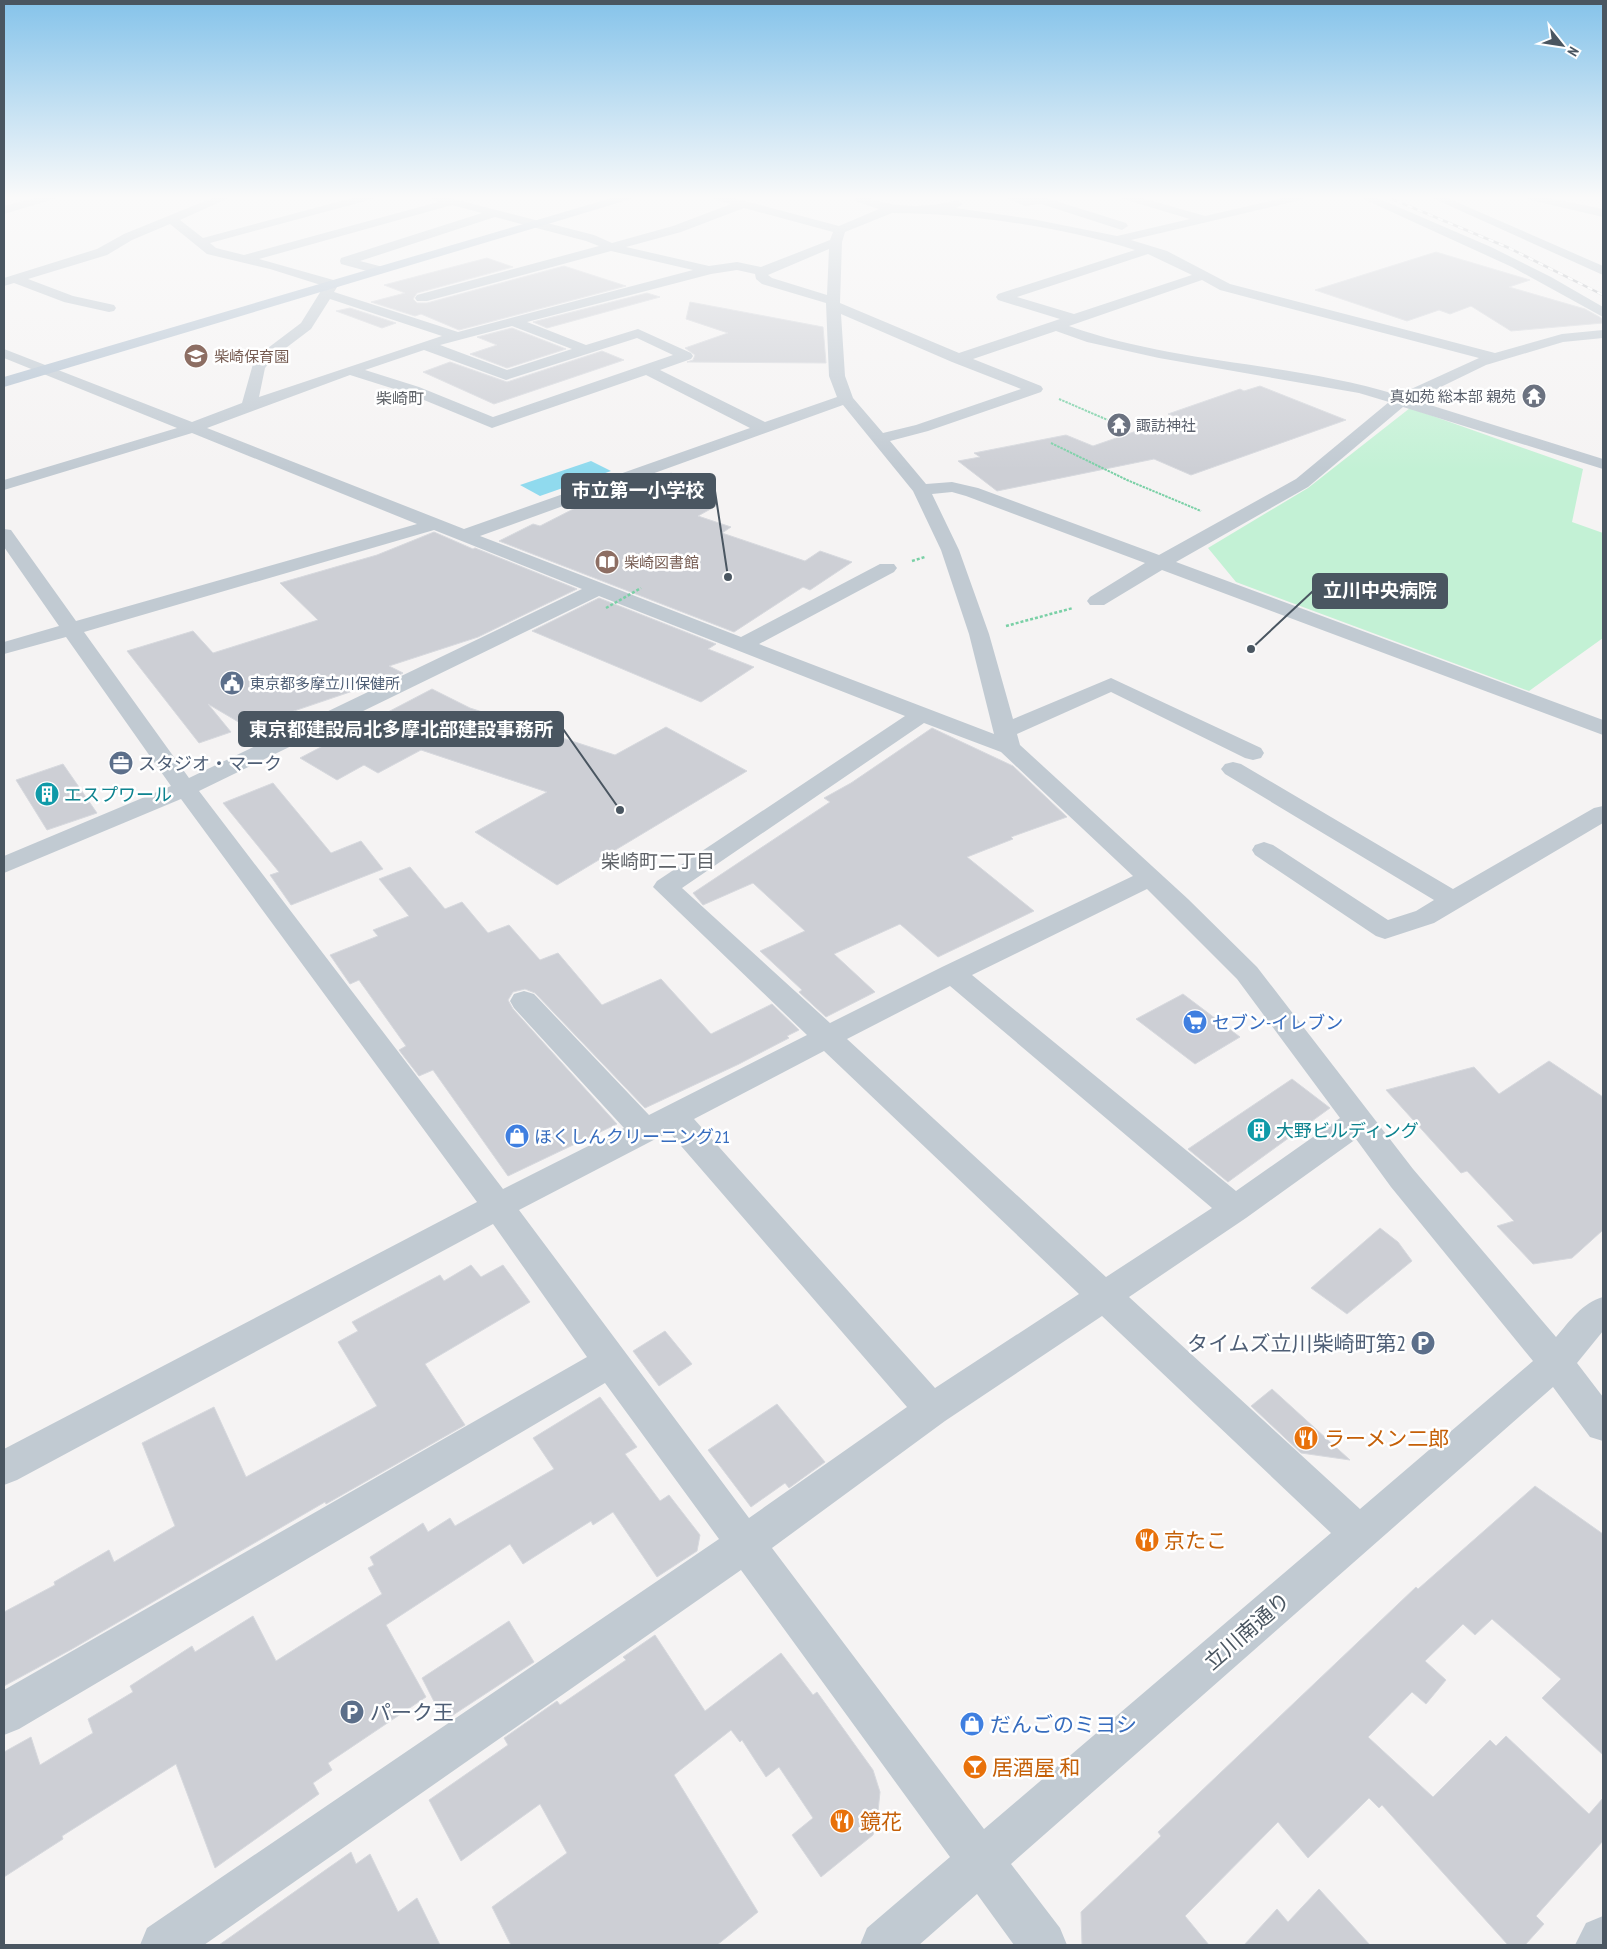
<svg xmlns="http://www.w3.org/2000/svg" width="1607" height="1949" viewBox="0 0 1607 1949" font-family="'PT Sans Narrow','Noto Sans JP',sans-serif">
<rect width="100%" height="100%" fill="#f5f3f3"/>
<path fill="#c3f1d5" d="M1410,408l173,61 -11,53 31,11v105l-74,53 -293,-109 -28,-34 100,-60z"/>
<path fill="#90daee" d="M591,461l20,10 -71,25 -20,-11z"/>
<path fill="#cdcfd5" stroke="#d7d9de" d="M1436,252l94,28 -21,7 76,22 18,10v4l-92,8 -40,-25 -21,8 -11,-4 -32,11 -92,-31z
M487,258l26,9 -96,26 -4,6 4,4h10l137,-37 62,20 -167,44 -38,-16 -6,2 -44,-14 34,-9 -21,-8z
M647,293l13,4 -113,31 -14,-6z
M690,302l133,25 3,36 -139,-1 6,-2 2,-5 -10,-7 43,-15 -42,-14z
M350,308l46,15 -14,5 -46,-17z
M512,328l54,21 -59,19 -37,-14 27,-9 -20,-8z
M602,351l22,9 -130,44 -71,-32 27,-10 57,20z
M1260,386l86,34 -155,55 -37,-16 -157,32 -39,-30 22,-4 -6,-4 92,-18 27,11 84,-29 -9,-3 72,-25 4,2z
M671,473l36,12 -22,11 31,10 -18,10 33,11 -9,6 83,28 15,-10 32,11 -42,28 -7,-3 -69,45 -235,-91 34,-17 7,2 49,-25 4,1 28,-14 7,3 19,-9 5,1z
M434,532l39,17 2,-1 102,41 -99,48 -89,29 14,7 -6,3 -150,51 -39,-23 23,28 -32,11 -72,-92 66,-20 20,22 105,-33 -38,-37 97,-28z
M599,598l117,46 -8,5 46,18 -53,35 -169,-71z
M432,689l38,19 145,47 51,-28 81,44 -190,114 -82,-53 72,-40 -126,-42 -43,23 -14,-8 -27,15 -37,-22z
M932,728l81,38 54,51 -56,20 2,2 -46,18 67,54 -96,46 -38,-33 -66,30 41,38 -49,25 -27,-25 3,-2 -42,-39 45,-20 -52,-48 -50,22 -10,-12 137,-91 -6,-4 27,-15z
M63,764l34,49 -50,17 -31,-50z
M273,783l58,70 30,-12 22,28 -92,36 -21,-30 9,-3 -56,-69z
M410,867l35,42 17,-7 26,31 21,-8 31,35 18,-7 44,52 59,-26 50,55 61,-30 27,26 -12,6 2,2 -50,26 -94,44 -110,-115 -10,-4 -12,3 -5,8 5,9 104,115 -109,52 -75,-106 -14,6 -20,-26 7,-4 -47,-66 -9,4 -20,-29 48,-19 -5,-6 36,-14 -30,-37z
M1183,994l57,43 -45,27 -59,-45z
M1549,1061l54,36v133l-31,28 -39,6 -36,-38 17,-5 -47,-50 -6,2 -75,-83 88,-23 25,27z
M1292,1079l38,29 -102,74 -40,-33z
M1380,1228l18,14 14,19 -65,53 -36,-26z
M471,1265l10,12 22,-12 27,37 -105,62 40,61 -139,79 -1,-2 -253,147 -68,37v-74l51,-27 -1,-3 55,-32 5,12 61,-36 -33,-83 72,-36 32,70 131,-71 -39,-64 20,-11 -6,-9 88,-47 4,6z
M665,1331l27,33 -33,22 -26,-35z
M1272,1389l78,71 -49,-7 -50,-47z
M600,1397l37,50 -12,7 35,47 9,-6 31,40 -3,16 -40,26 -44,-65 -20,13 -2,-4 -68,43 -13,-20 -124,81 40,72 -98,66 4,7 -19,13 6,11 -104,74 -39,-104 -114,72 1,3 -59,38v-125l27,-15 9,28 53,-32 -5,-14 45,-27 -3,-6 62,-40 3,6 58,-36 23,45 106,-67 -14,-26 6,-3 -4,-8 53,-34 5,9 22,-14 5,8 99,-57 -21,-31z
M777,1404l48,58 -36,26 -4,-5 -34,24 -43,-57z
M1535,1486l68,48v221l-61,-57 19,-19 -69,-60 -17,16 -12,-11 -38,37 21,19 -20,24 -14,-12 -44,45 65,60 57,-57 6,6 10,-10 83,78 14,-16v43l-67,75 8,8 -19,21h-17l-126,-140 -3,3 -10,-10 -61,60 -30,-36 -93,94 24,29h-127l-1,-33 80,-76 -3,-4 258,-245 2,2z
M509,1621l25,41 -90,59 -22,-43z
M655,1635l50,76 76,-58 32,42 4,-3 56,78 7,22 -3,29 -4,14 -52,42 -29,-42 21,-17 -34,-51 -13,10 -24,-37 -2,2 -9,-12 -57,45 84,137 -41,33h-206l-19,-38 75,-54 -27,-49 -79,57 -32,-61 79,-55 -4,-7 53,-37 3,4 66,-45 -3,-3z
M351,1852l5,12 14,-10 28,58 19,-14 23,47h-221z
M1319,1889l51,56h-126l33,-36 11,13z"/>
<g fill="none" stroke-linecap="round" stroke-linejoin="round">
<path stroke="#7ad0a6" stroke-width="2" stroke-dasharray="2.5 1" stroke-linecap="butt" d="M1059,399l51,22
M1051,443l76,37 74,31"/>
<path stroke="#7ad0a6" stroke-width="2.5" stroke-dasharray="3 2" stroke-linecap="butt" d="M912,561l13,-4
M1006,626l67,-18"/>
<path fill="#c1cad2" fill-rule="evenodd" d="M38,197h18l-2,2 -50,15v-8z
M215,197h16l-51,23 23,18 153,-41h19l-2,2 -163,44 6,5 28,7 194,-53 -11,-5h19l148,38 18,8 61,-17 58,-22 -18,-5 -2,-2h19l109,29 40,-17 -24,-8v-4h17l-1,2c28,9 57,9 86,1l6,4 -7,4 76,11 85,17 73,-17 -67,-20 -2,-2h18l66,19 82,-19h20l-6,3 -170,40 36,11 63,33 265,69 67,-19 41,-4v8l-40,4 -77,23 -72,35 189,59v10l-200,-62 -95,80 -132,75 427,158v15l-441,-165 -58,35h-14l-3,-4 3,-4 55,-34 -179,-67 -14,-4 -20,2 27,56 30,84 24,85 98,-41 150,70 3,5 -3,5 -8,2 -8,-2 -134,-66 -94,42 3,11 168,154 69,68 156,202 143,168c14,-16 26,-34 47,-40v34l-26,32 26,34v44l-13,-4 -37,-50 -542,477 49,64 7,17h-53l-37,-51 -58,51h-59l7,-17 83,-71 -209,-287 -537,375h-64l7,-17 572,-389 -114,-156 -586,346 -15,6v-45l583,-333 -94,-133 -476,256 -13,5v-36l473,-247 -296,-403 -177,74v-17l167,-70 -105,-149 -62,17v-12l55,-16 -55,-79v-18l7,1 65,91 341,-97 -225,-91 -188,57v-10l173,-52 -173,-70v-9l188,73 50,-19 11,-39 11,-13 37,-28 23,-37 -54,-17 -63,-15 -37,-30 -38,16 -25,15 -79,24 45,17 41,9 2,3 -2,3 -5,1 -45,-10 -50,-19 -10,3v-8l93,-29 27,-15zM452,205l30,8 -141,45 -1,3 1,3 37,10 5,-1 2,-3 -2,-3 -23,-6 135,-44 91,24 13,5 -182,49 -2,3 2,3h10l184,-50 82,19 -235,62 -124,-40 5,-8 -2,-3 -78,-22zM744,208l89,24 -3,8 -69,27 -24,-5 -28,4 -83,-19 55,-15zM892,213c76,0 170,14 243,37l-137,44 -2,3 2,3 62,19 -101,34 -119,-50 2,-61 3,-10zM829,249l-2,46 -55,-17 -4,-3zM1148,254l44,21 -118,39 -57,-17zM737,270l18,4 1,5 6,5 64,19 3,73 8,21 -72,25 -105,-52 31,-11 2,-3 -2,-3 -53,-24 -52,16 -59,-23 184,-48zM1202,280l18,10 259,68 -81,37c-107,-33 -223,-31 -329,-69zM330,299l112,37 -183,61 6,-29 9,-11 37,-28zM841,314l111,48 69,27 -105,36 -33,8 -30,-35 -8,-22zM512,326l60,23 -65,21 -67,-25zM1056,331l31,11 72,16 200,35 30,9 -93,77 -137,76 -181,-67 -26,-6 -26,2 -36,-43 38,-10 113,-39 2,-3 -2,-3 -68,-27zM637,338l36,17 -180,62 -74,-30 -54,-17 59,-20 82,30zM350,375l57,18 85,35 154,-53 104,53 -286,101 -257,-101zM843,405l70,86 28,59 28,84 25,100 -235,-90 135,-72 3,-4 -3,-4h-14l-139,73 -261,-101zM434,530l148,59 -393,189 -105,-146zM599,596l306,120 -248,165 -4,6 154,148 -158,80 -115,-121 -10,-3 -10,3 -4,7 4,7 110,120 -121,61 -304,-398zM924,723l77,29 132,124 -191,91 -112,56 -148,-135zM1147,889l90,90 103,139 -104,73 -264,-216zM950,986l262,222 -106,69 -259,-238zM824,1051l255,243 -144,94 -241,-269zM669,1132l238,275 -158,111 -230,-308zM1356,1139l35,48 142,174 -173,148 -231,-212 117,-79zM1102,1316l229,217 -347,296 -212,-281 173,-127z
M1004,197h39l83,26 2,3 -6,4 -81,-26 -16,2z
M1359,197h16l116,50 60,30 52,30v10l-91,-50z
M1430,197h15l158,69v9z
M1524,197h21l58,12v8l-73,-17z
M1233,762l8,2 212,125 141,-81 9,-2v17l-169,100 -49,16 -9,-3 -121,-81 -3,-5 3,-5 9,-3 9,3 115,75 28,-9 18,-11 -209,-126 -4,-5 4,-5z
M1603,1916v29h-28l11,-22z"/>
<path fill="#b3c2d1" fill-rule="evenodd" d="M615,197h18l-2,2 -627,188v-10z"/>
<defs>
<path id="rail" d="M1387,197l122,51 94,47"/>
</defs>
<use href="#rail" stroke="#b5b8bd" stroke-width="2.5"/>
<use href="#rail" stroke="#fff" stroke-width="2" stroke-dasharray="5.5" stroke-linecap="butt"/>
<path stroke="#7ad0a6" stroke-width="2.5" stroke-dasharray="3 2" stroke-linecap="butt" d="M606,608l35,-20"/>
</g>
<linearGradient id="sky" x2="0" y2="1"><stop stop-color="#85c3ea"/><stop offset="0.42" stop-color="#fafafa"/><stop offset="1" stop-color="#fafafa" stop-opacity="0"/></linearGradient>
<rect width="1607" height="470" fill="url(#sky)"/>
<defs>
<symbol id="school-disc" viewBox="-11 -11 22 22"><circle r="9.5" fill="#8d6e63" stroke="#fff"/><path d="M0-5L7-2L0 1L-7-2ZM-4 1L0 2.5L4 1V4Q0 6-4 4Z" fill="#fff"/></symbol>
<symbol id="temple-disc" viewBox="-11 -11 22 22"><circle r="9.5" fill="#6b7280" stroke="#fff"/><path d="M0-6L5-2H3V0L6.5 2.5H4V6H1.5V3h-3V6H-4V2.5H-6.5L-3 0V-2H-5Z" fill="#fff"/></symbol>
<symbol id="library-disc" viewBox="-11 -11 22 22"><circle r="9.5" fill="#8d6e63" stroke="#fff"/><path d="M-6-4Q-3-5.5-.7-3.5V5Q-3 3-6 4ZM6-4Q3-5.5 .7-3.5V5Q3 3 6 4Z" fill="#fff"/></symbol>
<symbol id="civic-disc" viewBox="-11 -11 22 22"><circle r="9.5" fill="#5c6f8a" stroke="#fff"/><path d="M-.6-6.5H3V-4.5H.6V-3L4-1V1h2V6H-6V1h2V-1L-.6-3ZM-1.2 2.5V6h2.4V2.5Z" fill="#fff"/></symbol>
<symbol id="office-disc" viewBox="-11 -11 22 22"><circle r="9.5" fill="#5c6f8a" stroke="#fff"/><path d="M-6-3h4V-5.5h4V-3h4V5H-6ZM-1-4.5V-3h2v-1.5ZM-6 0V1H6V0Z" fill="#fff"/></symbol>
<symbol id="building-disc" viewBox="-11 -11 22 22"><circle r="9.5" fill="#0f9aa8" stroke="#fff"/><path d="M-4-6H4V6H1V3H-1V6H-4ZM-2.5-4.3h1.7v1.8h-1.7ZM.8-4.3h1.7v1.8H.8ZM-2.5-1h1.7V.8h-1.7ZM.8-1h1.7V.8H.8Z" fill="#fff"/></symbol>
<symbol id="supermarket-disc" viewBox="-11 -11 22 22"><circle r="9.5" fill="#3f7fe0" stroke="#fff"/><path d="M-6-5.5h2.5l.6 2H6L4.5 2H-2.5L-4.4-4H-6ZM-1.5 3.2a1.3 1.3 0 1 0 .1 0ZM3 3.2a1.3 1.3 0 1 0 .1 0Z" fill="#fff"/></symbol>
<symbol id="shop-disc" viewBox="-11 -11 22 22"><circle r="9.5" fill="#3f7fe0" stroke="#fff"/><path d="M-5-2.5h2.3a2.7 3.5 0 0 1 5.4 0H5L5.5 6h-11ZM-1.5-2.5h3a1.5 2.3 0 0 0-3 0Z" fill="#fff"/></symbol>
<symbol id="parking-disc" viewBox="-11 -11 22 22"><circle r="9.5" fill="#5c6f8a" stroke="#fff"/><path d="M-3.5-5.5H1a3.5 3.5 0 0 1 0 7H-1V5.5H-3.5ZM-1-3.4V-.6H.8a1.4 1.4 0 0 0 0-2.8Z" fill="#fff"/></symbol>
<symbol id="restaurant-disc" viewBox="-11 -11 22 22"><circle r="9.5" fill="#e8710a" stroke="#fff"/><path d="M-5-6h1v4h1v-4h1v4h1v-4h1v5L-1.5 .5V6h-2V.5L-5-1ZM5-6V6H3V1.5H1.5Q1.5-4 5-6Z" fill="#fff"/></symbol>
<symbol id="bar-disc" viewBox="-11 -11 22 22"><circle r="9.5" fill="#e8710a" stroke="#fff"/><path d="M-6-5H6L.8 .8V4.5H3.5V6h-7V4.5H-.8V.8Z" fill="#fff"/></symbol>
</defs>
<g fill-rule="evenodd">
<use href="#school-disc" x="182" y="342" width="28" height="28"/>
<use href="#temple-disc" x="1520" y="382" width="28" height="28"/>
<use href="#temple-disc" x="1105" y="411" width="28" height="28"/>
<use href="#library-disc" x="593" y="548" width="28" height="28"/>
<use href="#civic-disc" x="218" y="669" width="28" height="28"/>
<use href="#office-disc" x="107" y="749" width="28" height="28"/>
<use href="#building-disc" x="33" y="780" width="28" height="28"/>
<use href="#supermarket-disc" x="1181" y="1008" width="28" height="28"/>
<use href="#building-disc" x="1245" y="1116" width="28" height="28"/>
<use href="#shop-disc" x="503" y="1122" width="28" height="28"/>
<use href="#parking-disc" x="1409" y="1329" width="28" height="28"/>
<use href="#restaurant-disc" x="1292" y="1424" width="28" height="28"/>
<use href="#restaurant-disc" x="1133" y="1526" width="28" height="28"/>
<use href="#parking-disc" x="338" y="1698" width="28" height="28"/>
<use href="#shop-disc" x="958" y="1710" width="28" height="28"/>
<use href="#bar-disc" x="961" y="1753" width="28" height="28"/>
<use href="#restaurant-disc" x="828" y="1807" width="28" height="28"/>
</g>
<g text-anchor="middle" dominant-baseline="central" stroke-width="5" stroke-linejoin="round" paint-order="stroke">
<g font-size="15" fill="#785e54" stroke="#fff" text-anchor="start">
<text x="214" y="356">柴崎保育園</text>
<text x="624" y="562">柴崎図書館</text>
</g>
<g font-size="15" fill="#5b616d" stroke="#fff" text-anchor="end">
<text x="1516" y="396">真如苑 総本部 親苑</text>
<text x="1136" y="425" text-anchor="start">諏訪神社</text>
</g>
<g font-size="15" fill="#4e5e75" stroke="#fff" text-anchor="start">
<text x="250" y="683">東京都多摩立川保健所</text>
</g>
<g font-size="16" fill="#5f6368" stroke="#fff">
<text x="400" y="398">柴崎町</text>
</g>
<g font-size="18" fill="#4e5e75" stroke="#fff" text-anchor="start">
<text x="138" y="763">スタジオ・マーク</text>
</g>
<g font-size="18" fill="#0d838f" stroke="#fff" text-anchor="start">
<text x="64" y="794">エスプワール</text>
<text x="1276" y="1130">大野ビルディング</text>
</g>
<g font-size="18" fill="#366cbe" stroke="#fff" text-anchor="start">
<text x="1212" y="1022">セブン-イレブン</text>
<text x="534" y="1136">ほくしんクリーニング21</text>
</g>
<g font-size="19" fill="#5f6368" stroke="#fff">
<text x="658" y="861">柴崎町二丁目</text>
</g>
<g font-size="21" fill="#4e5e75" stroke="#fff" text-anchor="end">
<text x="1406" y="1343">タイムズ立川柴崎町第2</text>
<text x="370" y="1712" text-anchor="start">パーク王</text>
</g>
<g font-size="21" fill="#c56008" stroke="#fff" text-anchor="start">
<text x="1324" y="1438">ラーメン二郎</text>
<text x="1164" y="1540">京たこ</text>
<text x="992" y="1767">居酒屋 和</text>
<text x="860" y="1821">鏡花</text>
</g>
<g font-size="21" fill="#4a5661" stroke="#fff">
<text transform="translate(1247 1631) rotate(-41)">立川南通り</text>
</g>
<g font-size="21" fill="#366cbe" stroke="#fff" text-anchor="start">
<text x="990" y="1724">だんごのミヨシ</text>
</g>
</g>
<path fill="none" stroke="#4a5661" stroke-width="2" d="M728 577L715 491M1251 649L1313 591M620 810L563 729"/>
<g fill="#4a5661" stroke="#fff" stroke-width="2">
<circle cx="728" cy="577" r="5"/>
<circle cx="1251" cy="649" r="5"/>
<circle cx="620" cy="810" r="5"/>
</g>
<g fill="#4a5661" stroke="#4a5661" stroke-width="2">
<rect x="562" y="474" width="153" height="34" rx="5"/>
<rect x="1313" y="574" width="134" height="34" rx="5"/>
<rect x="239" y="712" width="324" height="34" rx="5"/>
</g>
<g font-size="19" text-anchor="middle" font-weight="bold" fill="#fff">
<text x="638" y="497">市立第一小学校</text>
<text x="1380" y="597">立川中央病院</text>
<text x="401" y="736">東京都建設局北多摩北部建設事務所</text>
</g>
<rect width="1607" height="1949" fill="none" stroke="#4a5661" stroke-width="10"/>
<g transform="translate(1562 45) rotate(120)" stroke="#ffffff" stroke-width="4" paint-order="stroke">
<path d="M0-4L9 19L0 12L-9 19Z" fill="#4a5661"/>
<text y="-8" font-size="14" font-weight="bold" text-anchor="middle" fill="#4a5661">N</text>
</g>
</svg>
